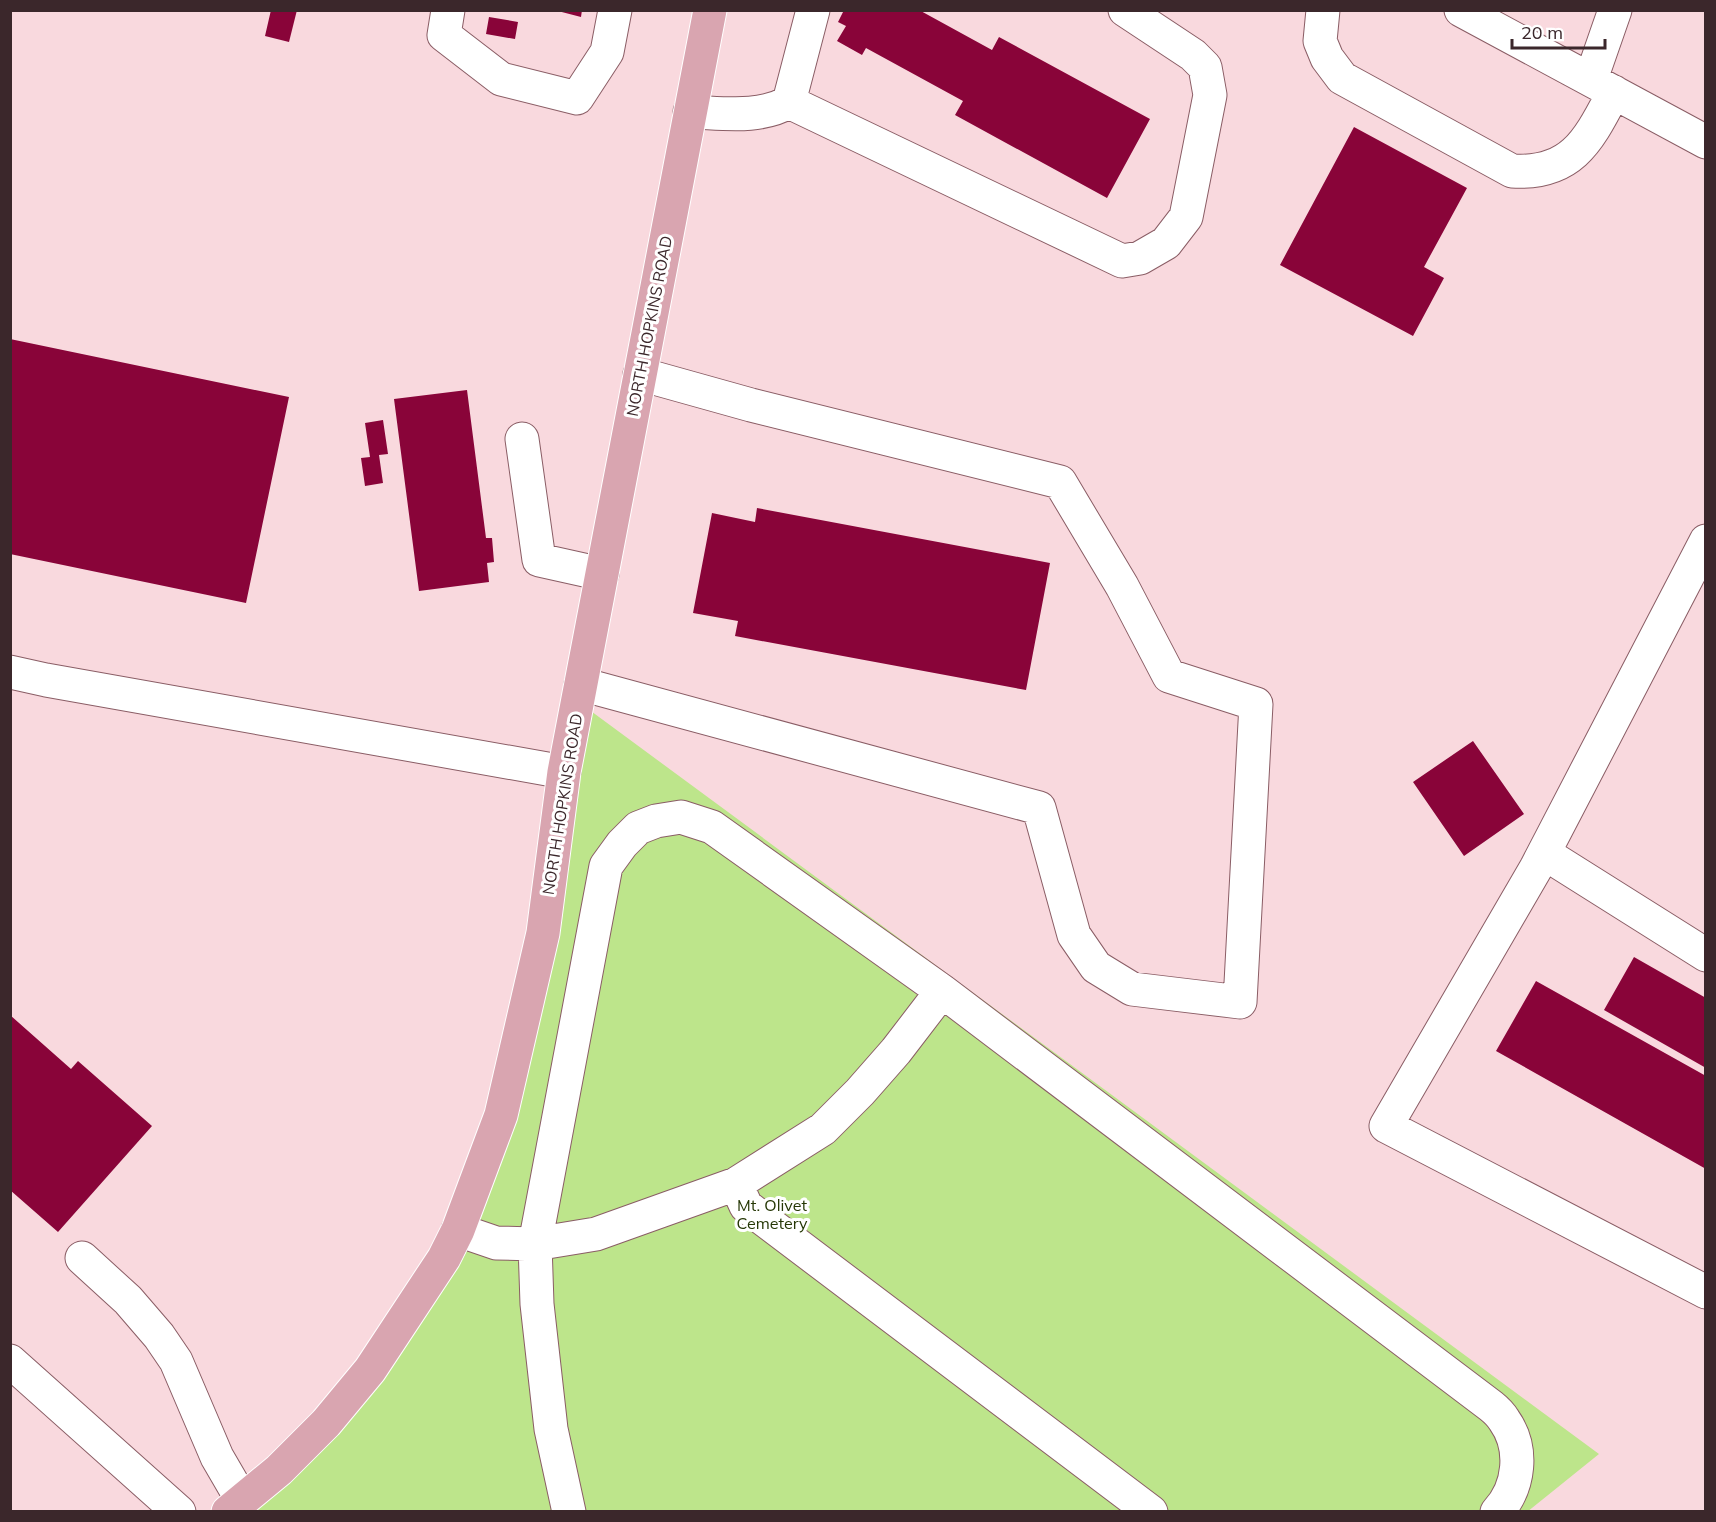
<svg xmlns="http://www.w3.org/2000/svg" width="1716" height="1522" viewBox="0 0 1716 1522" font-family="Mulish,sans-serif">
<rect width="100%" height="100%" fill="#f9d9de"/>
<path fill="#bde58b" d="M580,703l1019,751 -72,58h-1310l40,-33 100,-112 88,-123 50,-139z"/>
<path fill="#890439" d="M271,10h26l-8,32 -24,-6z
M554,10h28l-1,7z
M844,10h75l73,40 7,-13 151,82 -43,79 -152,-83 8,-14 -97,-53 -4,7 -25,-14 9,-15 -8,-4z
M489,17l29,5 -3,17 -29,-5z
M1354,127l113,61 -43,79 20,11 -31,58 -133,-71z
M10,339l279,58 -43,206 -236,-49z
M467,390l19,148h6l2,24 -7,1 2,19 -70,9 -25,-192z
M383,420l5,34 -9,1 4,28 -18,3 -4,-28 9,-1 -5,-34z
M757,508l293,55 -24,127 -291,-54 3,-15 -45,-8 19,-100 43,9z
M1473,741l51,73 -60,42 -51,-74z
M1634,957l72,41v70l-102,-58z
M1536,981l170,95v93l-210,-118z
M10,1015l61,54 7,-8 74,65 -94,106 -48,-42z"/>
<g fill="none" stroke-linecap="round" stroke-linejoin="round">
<defs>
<path id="minor" d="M448,10l-4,25 57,44 76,19 30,-46 8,-42
M1323,10l-3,31 7,17 15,20 170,93c61,4 77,-32 102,-79
M1461,10l245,132
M1591,79l24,-69
M789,102l333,159 18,-3 26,-15 20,-26 24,-122 -5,-28 -12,-12 -68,-45
M690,112c34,1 69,7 99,-10l24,-92
M522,439l17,121 63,14
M1706,541l-170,327 -150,258 320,166
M10,672l36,8 518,92
M581,684l458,124 35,127 22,32 36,22 108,13 16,-298 -87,-28 -47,-90 -62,-104 -309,-77 -111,-31
M1544,853l162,102
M736,1184l10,22 405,306
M458,1230l38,13 39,1 61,-10 140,-50 87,-55 37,-37 36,-41 46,-60
M82,1258l46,42 31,36 17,25 41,96 25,43
M10,1361l169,151
M569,1512l-18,-83 -14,-125 -2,-60 71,-378 16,-22 16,-16 18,-7 25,-4 31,10 230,164 549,415c5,4 10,9 13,14 20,28 16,67 -7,92"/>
<path id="major" d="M228,1512l51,-42 47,-47 44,-53 74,-112 14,-28 43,-115 42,-182 21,-161 146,-762"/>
</defs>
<use href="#minor" stroke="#8a5d65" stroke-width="35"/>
<use href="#major" stroke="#fff" stroke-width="35"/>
<use href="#minor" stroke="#fff" stroke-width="33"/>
<use href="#major" stroke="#d9a5b0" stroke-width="33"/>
</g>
<g text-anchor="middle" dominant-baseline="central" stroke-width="6" stroke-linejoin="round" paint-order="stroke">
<g font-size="16" fill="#3b272b" stroke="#fff">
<text transform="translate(649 326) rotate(-79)">NORTH HOPKINS ROAD</text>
<text transform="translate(562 804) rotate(-81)">NORTH HOPKINS ROAD</text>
</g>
<g font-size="16" fill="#253705" stroke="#fff">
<text x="772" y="1205">Mt. Olivet<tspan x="772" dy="18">Cemetery</tspan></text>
</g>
</g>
<rect width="1716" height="1522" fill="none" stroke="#3b272b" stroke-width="24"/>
<path d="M1512 39v9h93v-9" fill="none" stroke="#3b272b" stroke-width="3"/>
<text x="1521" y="39" font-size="18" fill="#3b272b" stroke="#ffffff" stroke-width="4.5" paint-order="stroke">20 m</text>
</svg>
